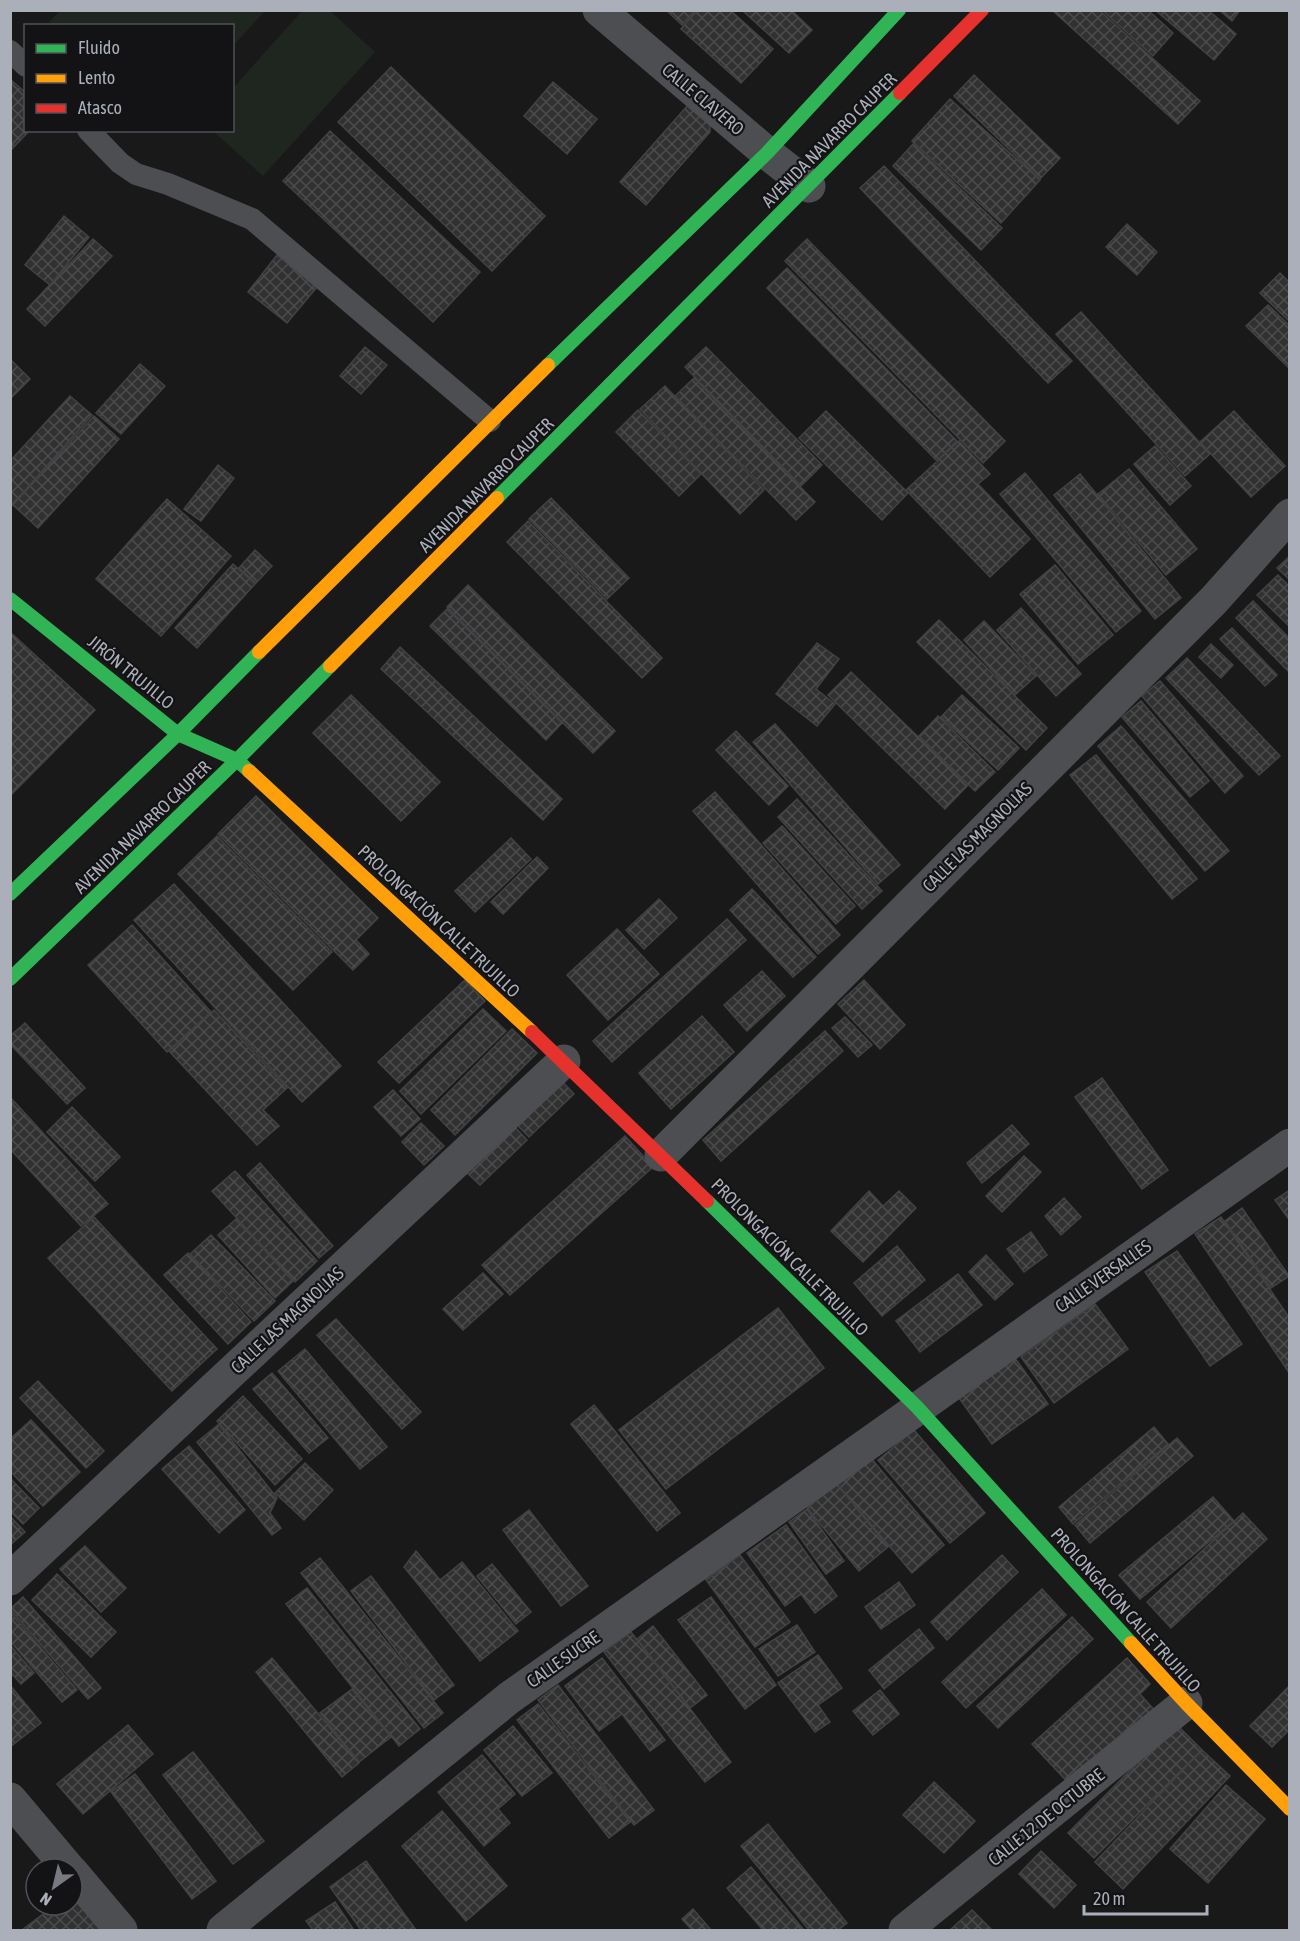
<svg xmlns="http://www.w3.org/2000/svg" width="1300" height="1941" viewBox="0 0 1300 1941" font-family="'Asap Condensed',sans-serif">
<defs>
<pattern id="building-cross-hatch" width="8" height="8" patternUnits="userSpaceOnUse" patternTransform="scale(1.5)"><rect width="8" height="8" fill="#313131"/><path d="M0 0l8 8M0 8l8-8" fill="none" stroke="#4c4c4d"/></pattern>
</defs>
<rect width="100%" height="100%" fill="#191919"/>
<path fill="#1f2620" d="M60,11v-1l205,1 -32,35 -1,-20 -179,-1 -4,-3z
M302,11h28l45,41 -112,124 -50,-45 19,-1 1,-42z"/>
<path fill="url(#building-cross-hatch)" stroke="#414245" stroke-width="1.5" d="M666,10h29l-13,15z
M697,10h33l43,39 -32,34 -60,-54z
M742,10h49l21,20 -23,23z
M1052,10h47l101,91 -22,23z
M1102,10h46l25,23 -20,23z
M1155,10h53l28,24 -22,26z
M1219,10h21l-8,11z
M391,67l154,149 -53,55 -154,-149z
M974,75l86,83 -20,21 -86,-83z
M10,79l16,14v37h4l-20,21z
M553,82l44,37 -30,35 -43,-38z
M696,96l14,10v26l-64,73 -26,-23z
M950,99l90,81 -39,43 -89,-82z
M330,131l150,141 -47,50 -150,-141z
M913,144l89,84 -21,22 -88,-84z
M884,166l188,195 -24,22 -188,-195z
M64,216l25,21 -39,48 -25,-20z
M1127,224l30,28 -20,23 -31,-28z
M93,239l19,17 -67,70 -18,-17z
M807,239l198,202 -22,22 -198,-202z
M277,255l40,32 -30,36 -39,-31z
M787,268l170,173 -20,20 -170,-173z
M1280,273l10,10v39l-30,-29z
M1268,305l22,21v43l-44,-43z
M1081,312l129,142 -25,22 -129,-142z
M365,347l22,18 -26,29 -21,-18z
M706,347l116,118 -21,21 -116,-119z
M11,360l19,19 -20,20v-39z
M140,364l25,22 -44,48 -25,-21z
M694,378l121,124 -19,18 -121,-124z
M665,386l99,104 -24,24 -100,-105z
M70,396l22,19 -81,91 -1,-45z
M638,410l63,64 -22,22 -63,-64z
M826,411l82,82 -26,27 -83,-82z
M1234,411l51,55 -34,31 -51,-55z
M94,416l25,23 -81,89 -25,-23z
M959,441l31,33 -12,10 52,55 -40,38 -84,-87z
M1155,446l36,40 -21,19 -36,-41z
M218,465l16,13 -33,43 -17,-12z
M1129,469l68,80 -31,26 -68,-81z
M1025,473l116,138 -25,21 -116,-138z
M1080,474l101,124 -26,21 -101,-124z
M551,498l78,80 -22,21 -78,-80z
M167,499l64,57 -70,80 -65,-57z
M528,521l134,137 -20,20 -135,-136z
M255,550l17,16 -16,17 -17,-15z
M1290,556v24l-13,-12z
M233,564l22,20 -58,64 -22,-20z
M1055,565l58,70 -35,29 -58,-70z
M1278,575l12,12v40l-33,-32z
M468,585l147,146 -22,22 -146,-146z
M1253,601l37,38v34l-54,-55z
M1021,608l60,66 -25,22 -59,-66z
M447,609l115,114 -16,17 -116,-114z
M939,620l108,108 -21,22 -109,-108z
M984,621l52,55 -21,19 -51,-55z
M1232,628l45,47 -12,11 -45,-47z
M10,632l85,78 -85,86z
M817,643l22,16 -23,30 19,15 -18,22 -41,-32z
M1211,644l22,21 -12,13 -22,-21z
M400,647l162,152 -19,21 -162,-151z
M1187,658l93,98 -21,19 -93,-97z
M851,672l117,113 -23,24 -117,-114z
M1160,681l83,95 -18,17 -83,-97z
M351,695l89,87 -39,39 -88,-88z
M962,695l57,53 -21,22 -57,-53z
M1141,701l68,80 -19,16 -68,-80z
M938,716l57,56 -20,19 -56,-55z
M775,724l125,141 -22,19 -125,-142z
M1121,726l108,125 -24,20 -107,-125z
M736,731l52,55 -19,19 -53,-55z
M1096,755l101,124 -25,20 -102,-124z
M715,792l125,143 -22,19 -125,-143z
M256,796l122,122 -22,22 13,14 -16,16 -135,-136z
M797,799l85,92 -20,18 -84,-92z
M782,826l73,80 -19,18 -73,-81z
M217,836l115,116 -39,38 -115,-116z
M511,838l20,21 -56,53 -20,-21z
M537,857l11,11 -45,46 -12,-12z
M174,884l167,182 -39,36 -168,-182z
M752,889l64,68 -23,20 -63,-67z
M659,899l18,19 -33,31 -18,-19z
M727,919l19,21 -134,122 -19,-21z
M132,925l79,87 -44,40 -79,-87z
M617,929l42,45 -51,46 -41,-45z
M762,971l23,25 -38,35 -23,-26z
M465,980l20,21 -86,82 -21,-21z
M864,980l41,45 -25,24 -42,-45z
M483,1009l23,22 -85,83 -21,-23z
M214,1010l73,78 -24,22 16,16 -22,19 -88,-94z
M702,1016l32,36 -63,57 -32,-36z
M845,1017l27,28 -14,12 -26,-29z
M25,1023l60,65 -18,16 -57,-60v-8z
M512,1029l25,24 -82,82 -24,-25z
M825,1031l18,20 -122,110 -18,-21z
M559,1078l15,16 -45,43 -16,-16z
M1102,1078l66,92 -26,19 -67,-92z
M393,1090l27,29 -19,17 -27,-29z
M10,1097l98,107 -27,22 -71,-77z
M72,1107l48,50 -25,24 -48,-49z
M421,1123l23,23 -20,19 -22,-23z
M513,1125l14,15 -47,45 -16,-15z
M1012,1125l17,19 -47,39 -15,-20z
M625,1136l28,31 -143,128 -28,-30z
M1024,1156l17,16 -39,40 -16,-16z
M260,1163l73,83 -14,12 -72,-83z
M235,1171l82,90 -22,21 -83,-91z
M1290,1190v31l-15,-21z
M869,1191l14,15 16,-15 17,17 -53,54 -32,-31z
M1064,1198l17,19 -20,18 -16,-19z
M1242,1208l47,68 -18,12 -46,-67z
M94,1217l123,132 -45,42 -124,-133z
M1221,1217l69,102v55l-95,-140z
M236,1219l57,62 -18,17 -57,-63z
M1031,1232l16,23 -23,17 -17,-23z
M211,1235l64,66 -21,20 -64,-67z
M897,1246l28,34 -43,36 -28,-33z
M1177,1251l65,93 -32,22 -65,-94z
M188,1253l63,69 -23,22 -64,-69z
M986,1255l27,29 -18,16 -26,-28z
M483,1273l20,21 -40,36 -20,-21z
M958,1274l24,31 -62,47 -24,-31z
M1095,1304l33,45 -74,54 -33,-46z
M778,1308l46,60 -158,121 -47,-59z
M336,1319l85,93 -19,17 -85,-94z
M305,1349l82,98 -27,22 -82,-98z
M1015,1358l33,46 -56,40 -33,-46z
M272,1373l56,65 -19,15 -56,-64z
M38,1381l66,70 -18,17 -66,-70z
M243,1396l59,63 -27,26 -58,-64z
M594,1405l86,108 -23,18 -86,-107z
M31,1420l49,52 -37,34 -33,-35v-32z
M219,1424l58,74 -7,15 11,15 -9,7 -75,-93z
M1154,1427l14,17 -95,80 -14,-17z
M914,1430l71,83 -35,30 -72,-83z
M1177,1438l16,18 -103,87 -15,-18z
M189,1446l56,64 -26,23 -57,-64z
M870,1457l74,88 -32,28 -75,-89z
M305,1463l28,27 -29,30 -29,-27z
M10,1478l29,30 -16,16 -13,-13z
M837,1484l51,63 -29,24 -52,-63z
M1213,1497l21,24 -94,78 -21,-24z
M807,1509l37,52 -18,13 -37,-52z
M529,1510l59,76 -27,20 -58,-76z
M1243,1513l24,26 -96,89 -24,-26z
M10,1516l15,16 -15,13z
M786,1525l51,71 -22,17 -14,-19 -16,12 -38,-53z
M85,1546l41,42 -25,24 -41,-43z
M416,1551l24,29 22,-18 56,69 -38,30 -76,-94z
M740,1555l50,67 -35,25 -49,-67z
M1002,1555l16,17 -71,68 -16,-18z
M320,1558l123,155 -19,15 -123,-155z
M492,1564l39,48 -15,12 -39,-48z
M57,1574l59,58 -25,25 -59,-57z
M371,1576l83,109 -20,15 -83,-109z
M899,1582l16,23 -34,24 -16,-22z
M307,1588l113,141 -21,17 -113,-142z
M1042,1589l24,26 -100,93 -24,-26z
M23,1597l78,91 -13,11 -78,-90z
M711,1597l65,88 -31,24 -67,-89z
M11,1613l66,77 -15,12 -52,-61z
M1072,1617l21,22 -95,89 -21,-22z
M797,1625l18,27 -37,24 -19,-27z
M653,1626l54,69 -17,13 -53,-69z
M919,1629l15,19 -50,41 -15,-19z
M631,1632l100,130 -26,20 -101,-130z
M10,1645l24,28 -13,11 -11,-12z
M818,1655l24,33 -24,17 12,17 -15,10 -37,-49z
M272,1658l87,105 -17,14 -86,-105z
M602,1658l63,82 -15,11 -28,-37 -23,17 -34,-45z
M1127,1658l23,26 -10,10 17,19 -83,76 -42,-45z
M10,1685l31,38 -31,24z
M558,1685l96,125 -20,15 -96,-125z
M1290,1685v44l-18,18 -22,-21z
M352,1689l39,48 -32,25 -39,-49z
M880,1690l19,24 -26,21 -20,-24z
M538,1704l92,118 -21,16 -92,-118z
M1176,1724l26,26 -108,108 -26,-25z
M128,1725l25,29 -70,60 -26,-30z
M513,1726l39,47 -30,23 -38,-46z
M1202,1750l28,26 -107,113 -28,-27z
M193,1752l71,89 -31,23 -70,-89z
M482,1755l33,39 -17,15 12,14 -26,23 -46,-54z
M135,1774l81,107 -24,18 -81,-107z
M934,1782l41,39 -31,32 -41,-38z
M1226,1785l39,34 -57,64 -38,-34z
M442,1811l65,75 -41,35 -64,-75z
M768,1824l79,99 -9,7h-29l-68,-84z
M1041,1851l35,34 -22,23 -35,-34z
M366,1861l50,69h-55l-31,-43z
M751,1867l53,63h-41l-36,-42z
M72,1892l36,38h-86l33,-25h17z
M335,1902l19,28h-41l-7,-9z
M693,1909l18,21h-19l-10,-11z
M972,1910l20,20h-42z"/>
<g fill="none" stroke-linecap="round" stroke-linejoin="round">
<path stroke="#4d4e52" stroke-width="22" d="M10,51l16,15
M88,130l32,33 16,11 32,10 84,35 238,202"/>
<path stroke="#4d4e52" stroke-width="33" d="M599,10l168,143 42,33
M661,1155l553,-555 76,-85
M10,1579l554,-518
M10,1799l59,70
M72,1872l49,58
M223,1930l286,-232 781,-553
M905,1930l281,-227"/>
<path stroke="#30b455" stroke-width="14" d="M548,365l219,-212 132,-143
M497,498l403,-405
M10,599l168,135 59,26 12,11
M10,894l168,-160 81,-82
M10,979l227,-219 93,-94
M707,1201l210,206 214,236"/>
<path stroke="#ff9f0a" stroke-width="14" d="M259,652l289,-287
M330,666l167,-168
M249,771l283,261
M1131,1643l55,60 104,106"/>
<path stroke="#e5322d" stroke-width="14" d="M900,93l82,-83
M532,1032l175,169"/>
</g>
<g text-anchor="middle" dominant-baseline="central" stroke-width="4.5" stroke-linejoin="round" paint-order="stroke">
<g font-size="18" fill="#aaafb9" stroke="#131315">
<text transform="translate(703 99) rotate(40)">CALLE CLAVERO</text>
<text transform="translate(829 140) rotate(-45)">AVENIDA NAVARRO CAUPER</text>
<text transform="translate(486 485) rotate(-45)">AVENIDA NAVARRO CAUPER</text>
<text transform="translate(131 672) rotate(39)">JIRÓN TRUJILLO</text>
<text transform="translate(142 827) rotate(-44)">AVENIDA NAVARRO CAUPER</text>
<text transform="translate(977 837) rotate(-45)">CALLE LAS MAGNOLIAS</text>
<text transform="translate(439 921) rotate(43)">PROLONGACIÓN CALLE TRUJILLO</text>
<text transform="translate(790 1257) rotate(45)">PROLONGACIÓN CALLE TRUJILLO</text>
<text transform="translate(1103 1276) rotate(-35)">CALLE VERSALLES</text>
<text transform="translate(287 1320) rotate(-43)">CALLE LAS MAGNOLIAS</text>
<text transform="translate(1126 1610) rotate(48)">PROLONGACIÓN CALLE TRUJILLO</text>
<text transform="translate(563 1659) rotate(-35)">CALLE SUCRE</text>
<text transform="translate(1046 1817) rotate(-39)">CALLE 12 DE OCTUBRE</text>
</g>
</g>
<rect width="1300" height="1941" fill="none" stroke="#aaafb9" stroke-width="24"/>
<rect x="24" y="24" width="210" height="108" fill="#131315" stroke="#4f5157" stroke-width="1.5"/>
<rect x="36" y="44" width="30" height="9" fill="#30b455" stroke="#4f5157" stroke-width="1.5"/>
<text x="78" y="54" font-size="18" fill="#aaafb9">Fluido</text>
<rect x="36" y="74" width="30" height="9" fill="#ff9f0a" stroke="#4f5157" stroke-width="1.5"/>
<text x="78" y="84" font-size="18" fill="#aaafb9">Lento</text>
<rect x="36" y="104" width="30" height="9" fill="#e5322d" stroke="#4f5157" stroke-width="1.5"/>
<text x="78" y="114" font-size="18" fill="#aaafb9">Atasco</text>
<g transform="translate(54 1887) rotate(214)"><circle r="28" fill="#131315" stroke="#4f5157" stroke-width="1.5"/>
<path d="M0-4.5L10 22L0 15L-10 22Z" fill="#777a81"/>
<text y="-9" font-size="16" font-weight="bold" text-anchor="middle" fill="#aaafb9">N</text>
</g>
<path d="M1084 1905v9h123v-9" fill="none" stroke="#aaafb9" stroke-width="3"/>
<text x="1093" y="1905" font-size="18" fill="#aaafb9" stroke="#131315" stroke-width="4.5" paint-order="stroke">20 m</text>
</svg>
